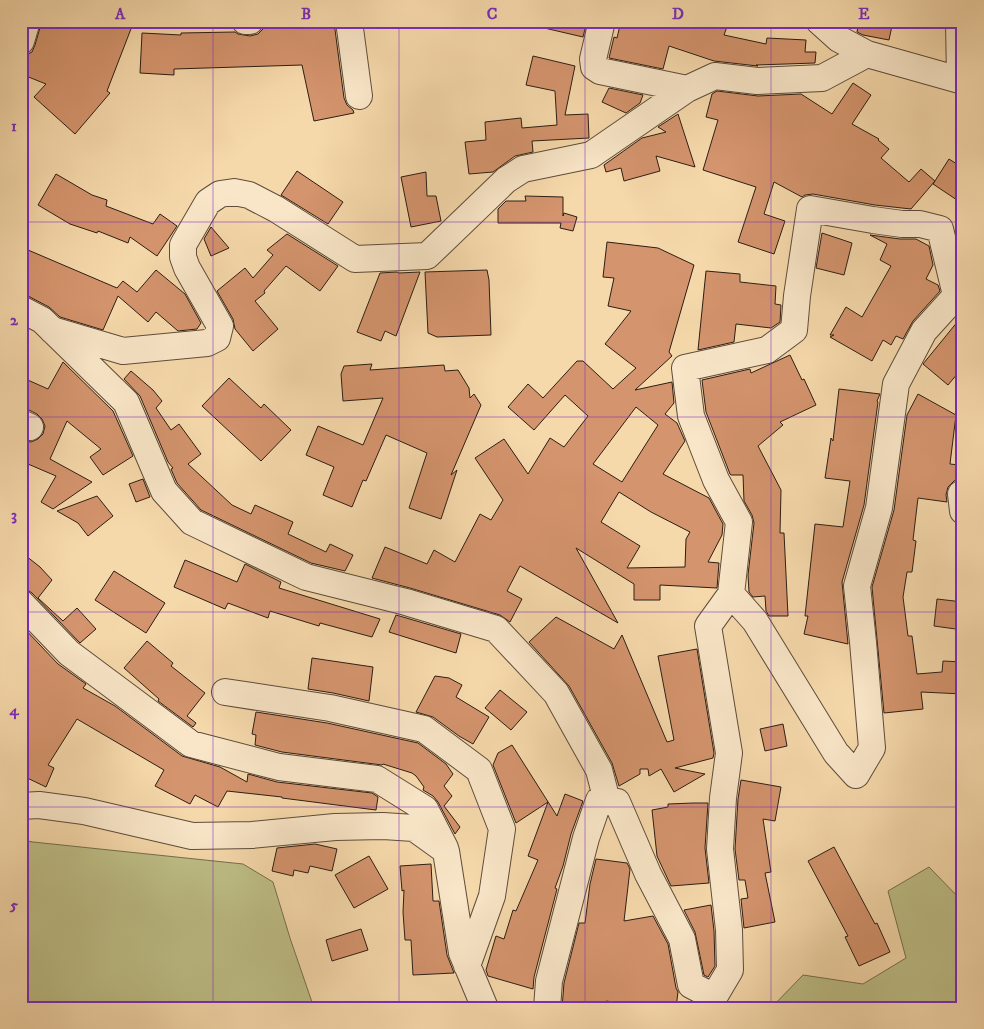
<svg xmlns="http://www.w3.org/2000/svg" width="984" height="1029" viewBox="0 0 984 1029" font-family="'IM FELL DW Pica',serif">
<rect width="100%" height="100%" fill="#f6d9ab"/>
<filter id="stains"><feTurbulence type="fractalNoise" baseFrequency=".004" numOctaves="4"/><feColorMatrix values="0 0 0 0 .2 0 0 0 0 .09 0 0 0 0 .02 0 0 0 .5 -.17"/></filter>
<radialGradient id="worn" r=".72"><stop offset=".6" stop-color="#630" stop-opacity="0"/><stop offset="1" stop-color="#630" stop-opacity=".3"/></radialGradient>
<path fill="#bebf87" stroke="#756e4e" d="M21,840l12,2 210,22 30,18 17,56 24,70h-293z
M929,867l34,35v106h-192l32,-33 60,9 43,-26 -18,-67z"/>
<path fill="#d4946d" stroke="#2c1d14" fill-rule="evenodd" d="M42,21h92l-27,70 3,2 -35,41 -41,-37 12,-13 -25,-10 7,-20 4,-2 3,-7z
M541,21h46l-4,16 -43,-10z
M621,21h98l9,3 -4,11 42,9 1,-6 39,2 -1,12h11l-1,11 -59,2 2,1 -44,-5 -45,-15 -6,23 -54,-11 5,-21 3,1z
M859,21h34l-4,19 -26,-5 -6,-3z
M334,22l10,76 3,7 6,5 1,3 -40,8 -12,-56 -128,4v6l-34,-2 2,-40 39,2v-2l54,-1 3,2 12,2 8,-2 5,-5 1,-5z
M533,56l42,10 -10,49 23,-1 1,24 -57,3 1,11 -18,4 -22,16 -24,2 -4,-32 21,-2 -1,-18 36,-4 1,10 35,-3 -2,-34 -29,-6z
M853,83l18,12 -19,29 27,15 -1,1 11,9 -8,9 28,24 12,-13 14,12 -24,28 -36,-4 -62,-11 -8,1 -3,2 -28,-15 -10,32 21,7 -11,33 -36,-12 18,-55 -53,-17 15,-50 -12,-3 6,-23 5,-3 41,5 43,-2 31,20z
M609,88l34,7 -3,8 -14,10 -24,-11z
M678,114l17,53 -39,-11 4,15 -36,10 -3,-13 -15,4 -2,-7 38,-27 24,-6 -8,-5z
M949,159l14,9v36l-30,-20z
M297,171l46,31 -15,22 -47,-29z
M426,172l1,24h9l5,25 -30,6 -10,-50z
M56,174l36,21 15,5 -1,6 47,18 7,-10 17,12 -20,30 -27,-19 -2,6 -30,-12 -1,2 -27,-9 -32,-19z
M525,196l38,1v19l1,-3 13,4 -4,14 -13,-3 1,-5h-63v-14l8,-8h20z
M211,227l18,21 -18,8 -7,-17z
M822,233l30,10 -8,32 -28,-7z
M287,234l51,32 -18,25 -34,-25 -22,25 1,2 -10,8 23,28 -25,22 -18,-22 -2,-10 -16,-28 28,-23 8,10 20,-23 -6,-5z
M870,235l30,4h16l13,7 4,19 -7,14 12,6 2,6 -27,30 -10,18 -7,-3 -5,9 -8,-5 -11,21 -42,-24 4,-2h-4l16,-28 16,10 29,-51 -11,-6 7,-16z
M607,242l51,6 36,17 -25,87 3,4 -37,34 37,-8 2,21 -9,11 12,9 8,18 -22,33 46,24 14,26 -1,11 -14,27 11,1 -2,25 -57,-3v15h-26v-16l-58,-36 42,75 -98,-57 -13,25 15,8 -12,23 -10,-7 -90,-27 -38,-10 13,-31 42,17 7,-14 21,12 25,-48 11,6 12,-20 -28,-42 29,-19 24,35 22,-36 14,9 24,-31 -23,-21 -31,35 -26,-23 20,-23 15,14 34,-37h6l30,28 23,-21 -31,-24 26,-33 -23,-5 6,-28 -11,-1zM636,407l22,18 -36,57 -29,-18zM619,492l32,20 39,20 -4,7 -1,28 -58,1 13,-22 -39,-24z
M21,247l96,41 6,-7 14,11 19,-22 29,24 16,29 -4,6 -19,2 -22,-19 -8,10 -30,-26 -15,34 -43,-13 -11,-10 -21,-11 -7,-2z
M487,270l2,10 2,55 -54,2 -9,-4 -3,-61z
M706,271l34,3v8l36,4 -1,18 6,1 -1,17 -9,6 -35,-4 -2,18 -36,8z
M397,272l2,1 21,-1 -24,64 -11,-5 -4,10 -24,-9 23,-59z
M963,315v52l-15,18 -25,-21z
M790,355l12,25 2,-1 12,26 -36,17 3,3 -25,21 23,44 -1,43h4l4,83h-19l-3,-5 -1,-15 -12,1 -4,-5 -1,-17 6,-52 -2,-8 -8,-14 -1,-26h-12l-1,-1 -24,-62 -4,-32 48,-11 1,4z
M63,362l50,49 20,45 -30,19 -13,-18 11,-8 -34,-28 -17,38 42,23 -39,27 -12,-7 15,-26 -35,-15v-21l10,2 7,-3 5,-5 2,-8 -3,-7 -5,-5 -10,-5 -6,-1v-31l27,12z
M372,364l-2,6 74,-5 1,6 13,-1 11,18 1,10 4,-4 7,11 -30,70 6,-5 -16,49 -32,-11 18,-55 -41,-18 -20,46 -3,-1 -11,27 -29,-12 11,-28 -28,-12 12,-29 45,19 20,-47 -40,3 -2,-27 3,-8z
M131,371l22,19 9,11 -6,7 15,22 8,-6 22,30 -13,10 44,41 19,9 4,-9 38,17 -5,12 38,18 4,-8 23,11 -8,16 -34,-8 -110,-53 -24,-27 -6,-14 2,-1 -5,-6 -28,-66 -16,-17z
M229,378l32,30 3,-4 27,26 -30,31 -59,-55z
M839,389l41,5 -3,7 1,1 -14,103 -22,77 6,62 -44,-10 4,-18h-3l10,-92 28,3 7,-46 -25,-3 6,-40 2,3z
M918,394l38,21 -6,49 9,1 -1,14 -4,2 -6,6 -2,8 1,7 -29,-4 -5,42 3,1 -4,31h-5l-4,25 5,39h4l5,38 25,-2 1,-11 20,1v32l-42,-2 2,17 -39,4 -12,-126 22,-77 13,-95z
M143,479l7,18 -14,5 -7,-18z
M97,496l16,20 -25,20 -10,-13 -21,-12z
M21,552l19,15 12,13 -14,18 25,23 14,-13 19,21 -16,14 -48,-50 -6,-4 -5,-1z
M185,560l52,22 8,-18 36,18 -2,6 101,31 -8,18 -52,-14 -1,3 -49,-15 -2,7 -40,-15 -3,6 -51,-22z
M114,571l51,32 -19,30 -51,-33z
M937,599l26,3v28l-29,-4z
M396,615l65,19 -5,19 -67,-21z
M556,617l58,32 8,-14 45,107 7,-2 -16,-84 39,-7 17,104 -1,5 -38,10 30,6 -31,18 -13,-23 -12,7 -1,-7h-8v5l-21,12 -7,-23 -43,-77 -40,-44z
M21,625l37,39 28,20 -3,4 32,18 67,50 38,11 27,15 1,-8 29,8 95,11 6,4 -2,13 -94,-12v-1l-55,-6 -9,16 -23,-12 -5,9 -35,-18 9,-16 -87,-51 -29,46 6,3 -8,19 -25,-12z
M147,641l26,22 -2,3 34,27 -18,23 9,7 -3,4 -35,-26 1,-2 -35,-31z
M312,658l61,9 -4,34 -36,-8 -25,-4z
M435,676l14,2 13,7 -6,12 33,20 -16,27 -14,-8 -26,-19 -17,-5z
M500,690l27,22 -16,18 -26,-22z
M256,712l71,11 91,20 28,21 7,10 -9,12 8,10 -8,10 16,21 -5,7 -17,-32 -5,-6 -10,-6 1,-3 -8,-11 -4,-3 -29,-9 -1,1 -100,-13 -27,-7 1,-10 -4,-1z
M783,724l4,22 -22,5 -5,-22z
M512,745l45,71 8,-22 18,7 -12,33 -8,32 -8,22 2,1 -23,88 -1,12 -45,-13 -2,-6 10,-34 8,3 9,-29 3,1 22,-51 -10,-4 20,-54 -32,21 -23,-58 5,-12z
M741,780l40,7 -6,34 -12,-2 8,53 -6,1 10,49 -31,6 -3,-29 7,-1 -3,-18h-6l-4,-31 3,-50z
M693,803h15l-3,45 4,35 -38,3 -14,-30 -5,-46 16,-3v-3z
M315,844l22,5 -5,22 -22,-5 -2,7 -14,-3 -1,6 -21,-5 5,-23z
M834,847l41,77 2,-1 13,29 -31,14 -14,-29 3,-1 -40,-75z
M369,856l19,33 -34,19 -19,-33z
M596,859l31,4 3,6 -6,52 29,-5 15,28 8,44 2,4 -2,16h-24l-46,-7 -1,7h-43l2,-25 15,-60h6l5,-39z
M431,864l2,37h6l8,54 7,18 -41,2 -2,-35h-6l-2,-28 1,-22 -2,1 -2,-25z
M711,905l3,26 1,35 -7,11 -4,-2 -9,-43 -11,-22z
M361,929l7,21 -36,11 -6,-21z"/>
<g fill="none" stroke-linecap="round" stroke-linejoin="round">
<defs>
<path id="minor" d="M245,21h5
M349,21l10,75
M602,21l-9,38 1,8 6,4 87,18 28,-13 42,5 65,-3 45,-24 96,27
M819,21l20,18 28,15
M959,21l1,59
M21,41l6,-20
M21,309l21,11 84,82 38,89 28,31 114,55 100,25 90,27 60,64 43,77 8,31
M52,330l71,21 84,-8 10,-5 3,-12 -33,-58 -4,-11v-12l25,-43 12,-8 14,-2 15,3 27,14 79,50 72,-3 79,-76 17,-11 68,-14 96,-66
M21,423l9,4
M963,493l-2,1 2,17
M731,594l8,-72 -23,-42 -25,-64 -6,-48 82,-18 27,-20 3,-34 13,-87 63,11 29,4h18l20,5 16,66
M21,603l48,50 122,91 88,23 98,12 48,30 20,39
M225,692l105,16 94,21 55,41 23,59 -10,67 -25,70
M21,806l18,-1 45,6 108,25 60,-1 83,-8 48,-1 31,2 32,23 16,102 23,55
M547,1008l2,-27 37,-143 13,-38 18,2 31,72 34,65 9,46 23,12 16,-27 -1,-40 -9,-81 3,-51 6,-45 -21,-127 23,-32 24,27 81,132 20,22 16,-27 -9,-106 -6,-56 22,-78 17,-124 28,-53 39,-43"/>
</defs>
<use href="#minor" stroke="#5e4c3a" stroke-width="28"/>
<use href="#minor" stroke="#f9e6c8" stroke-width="26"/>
</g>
<path fill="none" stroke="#7b2cbf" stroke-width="1" stroke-opacity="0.55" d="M213,21v987M399,21v987M585,21v987M771,21v987M21,222h942M21,417h942M21,612h942M21,807h942"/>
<rect width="984" height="1029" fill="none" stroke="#f6d9ab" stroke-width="55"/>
<rect x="28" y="28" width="928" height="974" fill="none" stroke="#7b2cbf" stroke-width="2"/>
<g font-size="16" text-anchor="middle" font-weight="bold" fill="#7b2cbf">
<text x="120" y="19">A</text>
<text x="306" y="19">B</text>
<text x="492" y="19">C</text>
<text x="678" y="19">D</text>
<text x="864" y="19">E</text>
<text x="14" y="131">1</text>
<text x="14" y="325">2</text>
<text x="14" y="520">3</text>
<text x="14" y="715">4</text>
<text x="14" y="910">5</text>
</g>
<rect width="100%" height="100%" filter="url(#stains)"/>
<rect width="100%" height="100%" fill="url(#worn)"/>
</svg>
